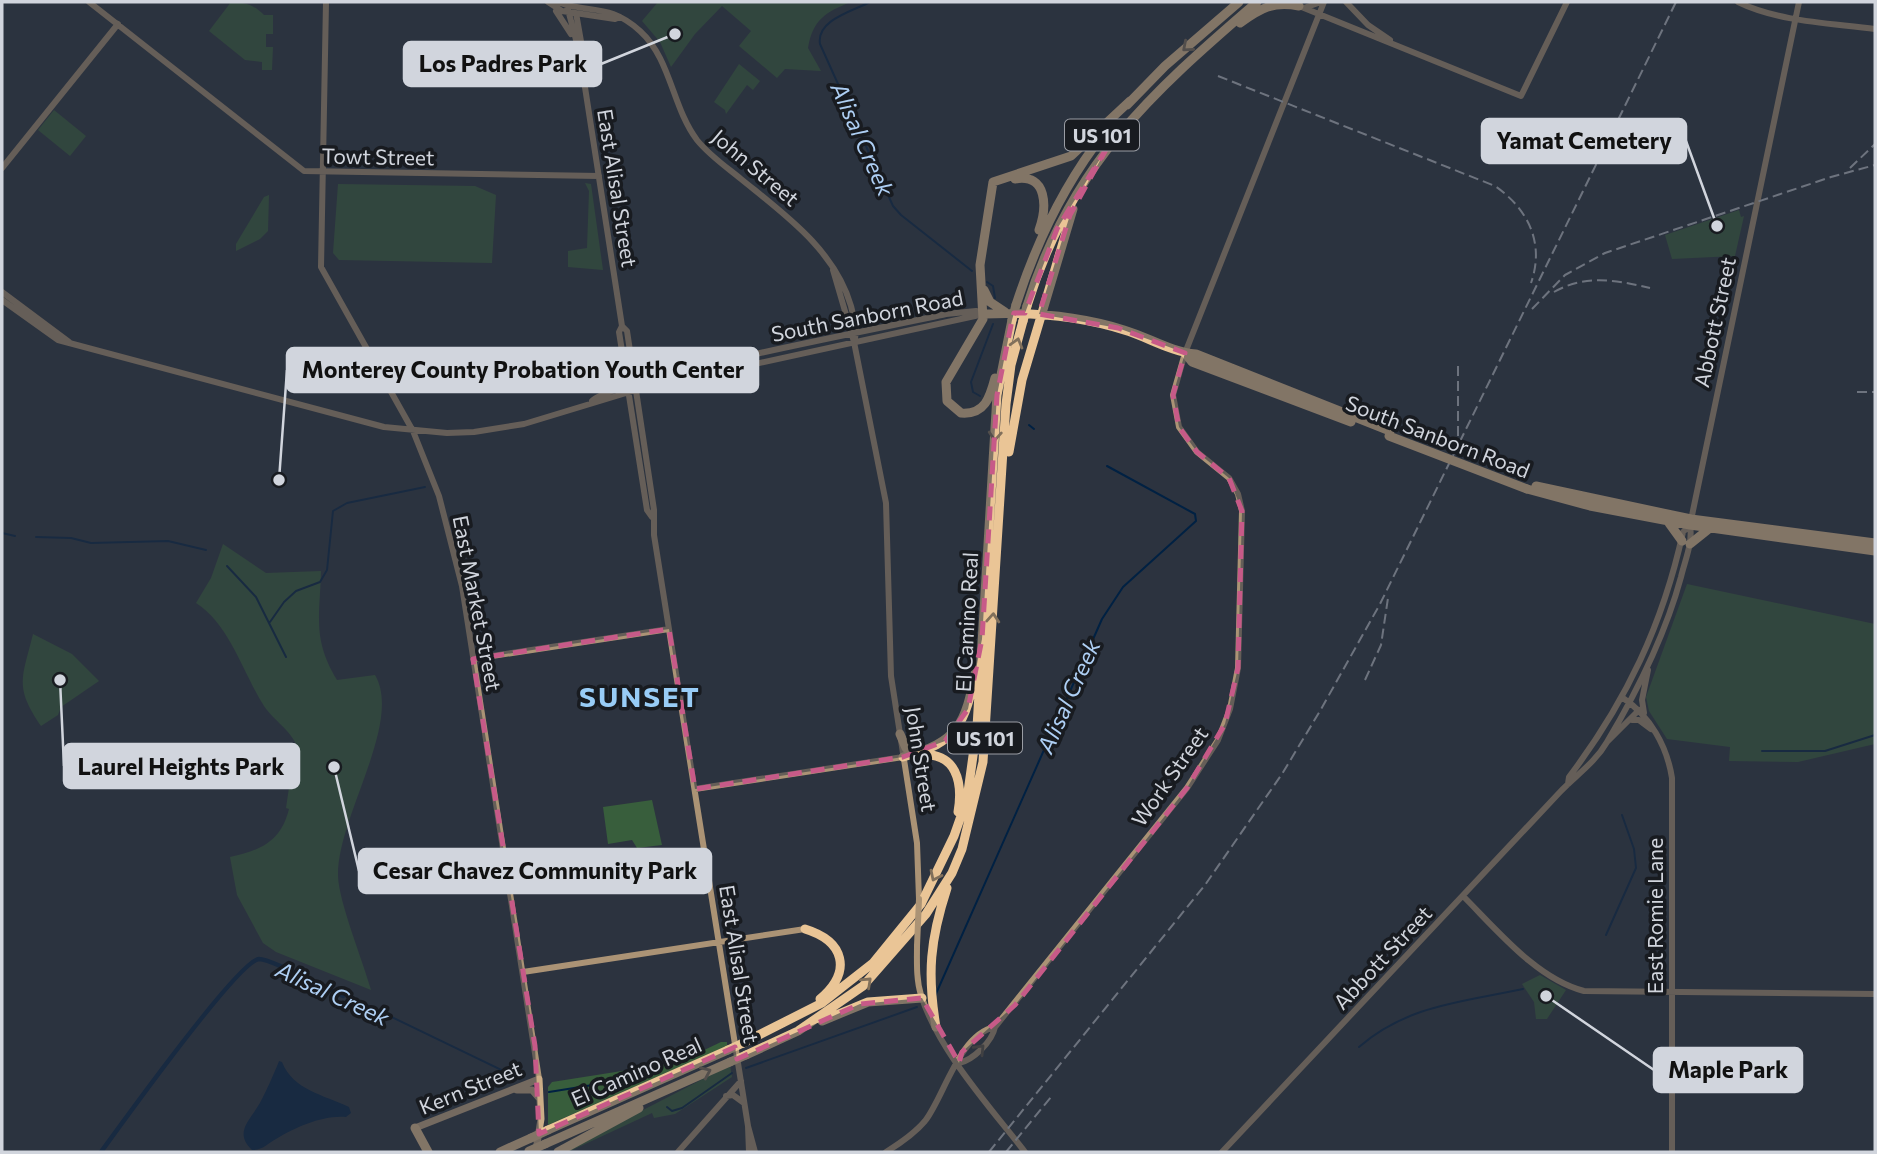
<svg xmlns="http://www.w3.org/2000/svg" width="1877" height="1154" viewBox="0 0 1877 1154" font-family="Commissioner,sans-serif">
<rect width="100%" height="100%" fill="#2c333f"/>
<path fill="#385e3c" d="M231,2c14,0 23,3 33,13h9v19h-7v13h7l-1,23h-10v-8l-17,-2 -36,-29z
M658,2h193c-25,10 -38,17 -43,46l13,23 -36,-2 -8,9 -38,-32 12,-15 -29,-25 -27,28 -24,33 -11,-25 -18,-21z
M739,64l21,17 -7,9 -6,-5 -21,29 -1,-4 -11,-8z
M54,110l32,26 -16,20 -32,-26z
M585,183l6,1 12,86 -35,-3v-16l19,-3 2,-57z
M338,184l137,2 21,9 -4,68 -153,-3 -6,-7z
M269,195l-1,36 -8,8 -24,12v-7l28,-47z
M1739,210l2,7 3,-1 -9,40 -63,3 -7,-24z
M223,544l43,29 55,-2c-1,45 -9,68 16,109l38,-5c28,48 -38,142 -37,201 1,27 25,85 33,114l-95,-38 -13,-9 -26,-48 -7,-38c32,-7 51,-16 59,-48l-3,-1 5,-34h9c0,-8 1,-18 -2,-26 -8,-19 -24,-27 -34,-42 -21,-33 -34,-81 -68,-103l15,-25z
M1687,584l188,40v120l-77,18 -69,-1 1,-14 -63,-8 -18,-28 -3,-14z
M33,634l39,20 27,27 -38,26 -3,8 -17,11c-27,-40 -19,-47 -8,-92z
M652,800l10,45 -25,3 -5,-8 -24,4 -5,-37z
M1540,975l26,15 -19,29h-11l-2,-17 -12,-18z
M721,1042h6v4l-179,79v-38l4,-5 127,-20z
M730,1065l2,12 -57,37 -21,4 -2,-5 -84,39h-6z"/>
<path fill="#002143" d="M279,1061l3,1c11,28 42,33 67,45l2,6 -5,4c-23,-2 -50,10 -70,22 -9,5 -13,11 -24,11 -18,-17 -3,-29 6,-44 4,-5 19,-39 21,-45z"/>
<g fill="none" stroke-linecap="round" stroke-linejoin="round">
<path stroke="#002143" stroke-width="2" d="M870,2c-17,9 -54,18 -50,42l73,162 8,9 71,56
M987,282l6,4 2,12
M980,396l-7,-4 -2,-10 22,-58
M1029,425l5,4
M2,533l13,3
M36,537l35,1 20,5 77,-2 38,9
M227,566l29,31 30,60
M270,622l14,-20 12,-11 24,-9 7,-12 6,-59 14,-8 78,-16
M1762,751h63l50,-16
M1606,935l30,-67 -2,-19 -12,-34
M344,994l176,85
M935,996l167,-377 21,-32 73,-66 -1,-7 -88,-48
M1359,1047c48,-42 104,-45 164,-58
M746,1068l171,-61
M549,1092l81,-13
M667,1107l5,4 10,-3 50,-35"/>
<path stroke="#002143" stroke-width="4.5" d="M101,1152c19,-26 137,-191 158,-193 13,0 69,30 84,37"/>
<path stroke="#ab9375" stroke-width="6" d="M89,2l215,169 295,5
M326,2l-5,265 92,164 26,65 23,90 77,493
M548,2l14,9 53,8 5,-2
M557,2c34,12 52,1 83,29 31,28 32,76 57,109 12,15 28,26 44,39 43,35 94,71 110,127 3,13 7,24 3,36
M566,2l14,53 42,271 -3,6 28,178 5,7
M1346,2l22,23 22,15
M1738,2c41,20 93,21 137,27
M1299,6l222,90 46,-94
M1304,8l17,-6
M556,11l15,23
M576,13l6,34 -2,8
M2,168l116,-144
M833,270l21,72 32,161 5,173 26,167 2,56
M2,292l67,50
M2,300l56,40 326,87 63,6 27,-1 50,-8 112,-34 348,-76
M622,326l5,5 27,179v25l94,591 1,26
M592,401c19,-22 306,-76 354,-87l30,-3 7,2
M473,659l196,-30
M1623,698c27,18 44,48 49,80v374
M1644,713l-2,-13 6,-30
M1632,720h7l12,9
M1607,742l32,-32
M1568,784l1,-7c57,-75 94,-153 114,-245l7,-7
M695,789l208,-32
M1463,896c34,34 74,83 121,95l291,3
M917,946c0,16 -1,33 4,49 17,55 69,112 104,157
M523,972l282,-43
M959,1063c14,-3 33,-21 36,-36l192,-239 31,-48 12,-31 8,-41 4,-157 -4,-17 -9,-16 -32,-26 -18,-25 -6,-32 12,-42 139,-351
M726,1096l7,-1 11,8
M748,1126l7,26
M678,1152l63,-71
M886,1152c13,-8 29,-19 39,-31 19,-24 34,-87 70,-94
M1222,1152l338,-360c15,-16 35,-29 47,-50 31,-52 58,-106 74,-165 4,-17 12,-34 9,-52l109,-523"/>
<path stroke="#ccad87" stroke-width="7" d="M517,1090h15l7,8
M415,1128l124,-49 2,40 -5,31"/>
<path stroke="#eac596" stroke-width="9" d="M1240,23c21,-15 33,-22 59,-17
M1127,105l38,-39 74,-64
M1015,179c33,-6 32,29 24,51
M984,290l6,12 15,10
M1016,305c20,-62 48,-121 89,-173
M1027,306c43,-140 123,-212 230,-304
M984,314c47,-2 95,2 140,16 24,7 47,22 72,24l194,77
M1185,353l7,9 159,60
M995,378c-5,19 -10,37 -34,35l-14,-12 -1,-19 37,-63 -3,-54 13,-83 78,-26 59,-55
M1009,452l13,-72 51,-171
M1536,486l155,33 184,24
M1527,489l63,17 100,19 185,26
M1669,523l13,18
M1690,544l20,-16
M900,734l6,14 13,3
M919,755c38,-4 44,28 39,57
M903,757c56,-15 62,-33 73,-87
M805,929c39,12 48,42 15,70
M822,1021l46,-19 54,-4
M936,1027c-9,-53 -6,-87 11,-139
M743,1043l79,-40 51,-40 48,-59 33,-68 13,-37 10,-72 20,-332 15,-75
M746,1055l52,-24 65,-45 63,-72 26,-41 10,-24 21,-87 23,-358 5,-39 12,-44
M415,1128l13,24
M548,1130l180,-80
M545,1144l185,-82
M500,1152l31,-14
M558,1152l81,-44"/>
<path stroke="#bdc2ca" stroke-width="2" stroke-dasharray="10 5" stroke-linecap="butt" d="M1218,76l277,110c33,23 50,57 36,97
M1850,168l25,-24
M1554,292c32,-18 62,-12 96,-4
M1532,309l33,-34 40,-22 226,-76 44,-12
M1857,392h18
M1458,436v-72
M1365,680l16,-35 7,-47
M989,1152l216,-267 77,-111 38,-63 60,-107 296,-602
M1006,1152l45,-55"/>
<path stroke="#ab9375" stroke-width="6" d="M917,946l2,-47"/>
<path stroke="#eac596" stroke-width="9" d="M1012,320l4,-15
M1023,321l4,-15
M1389,436l138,53
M728,1050l15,-7
M730,1062l16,-7
M531,1138l17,-8
M529,1151l16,-7"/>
</g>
<defs><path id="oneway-chevron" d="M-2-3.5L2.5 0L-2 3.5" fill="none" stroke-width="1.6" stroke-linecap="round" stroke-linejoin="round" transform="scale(1.75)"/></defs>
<g stroke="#81705b">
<use href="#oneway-chevron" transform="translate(1187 47) rotate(139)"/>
<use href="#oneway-chevron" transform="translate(1017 343) rotate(-74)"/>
<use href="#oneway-chevron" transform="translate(995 436) rotate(94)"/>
<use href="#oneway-chevron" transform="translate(993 618) rotate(-86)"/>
<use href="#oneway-chevron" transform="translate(935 876) rotate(116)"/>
<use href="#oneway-chevron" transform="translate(867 982) rotate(-43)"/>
<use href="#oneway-chevron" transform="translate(706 1072) rotate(-24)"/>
</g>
<use stroke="#5a5146" href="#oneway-chevron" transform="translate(980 1049) rotate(-46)"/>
<path d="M0 0H1877V1154H0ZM1108,146l-38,69 -31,99 79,14 67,25 -12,42 6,32 18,25 32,26 13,33 -4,157 -13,56 -38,64 -172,217 -53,47 -3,11 -37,-65 -62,6 -123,55 -2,-12 -196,87 -4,-88 -62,-387 196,-30 26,160 208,-32 42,-16 23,-32 14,-70 15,-244 15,-75 2,-7h11l32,-84z" fill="#2c333f" fill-opacity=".55" fill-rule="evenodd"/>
<path fill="none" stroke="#c75a88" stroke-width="5" stroke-dasharray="14 9" stroke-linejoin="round" d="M1108,146l-38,69 -31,99 79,14 67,25 -12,42 6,32 18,25 32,26 13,33 -4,157 -13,56 -38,64 -172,217 -53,47 -3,11 -37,-65 -62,6 -123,55 -2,-12 -196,87 -4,-88 -62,-387 196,-30 26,160 208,-32 42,-16 23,-32 14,-70 15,-244 15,-75 2,-7h11l32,-84z"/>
<g text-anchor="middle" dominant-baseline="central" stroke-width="7" stroke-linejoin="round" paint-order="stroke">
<g fill="#181b20" stroke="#9a9da4" stroke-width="2">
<rect x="1065" y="119.5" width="74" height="31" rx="5"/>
<rect x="948" y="722.5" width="74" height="31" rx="5"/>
</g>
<g font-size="19" font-weight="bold" fill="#d1d5dd">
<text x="1102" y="135">US 101</text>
<text x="985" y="738">US 101</text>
</g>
<g font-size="21" fill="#d1d5dd" stroke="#181b20">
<text transform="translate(378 156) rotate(1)">Towt Street</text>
<text transform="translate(756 167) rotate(40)">John Street</text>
<text transform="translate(618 188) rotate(81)">East Alisal Street</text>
<text transform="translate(867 315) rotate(-11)">South Sanborn Road</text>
<text transform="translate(1714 322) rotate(-78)">Abbott Street</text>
<text transform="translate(1438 436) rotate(21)">South Sanborn Road</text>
<text transform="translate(478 603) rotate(79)">East Market Street</text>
<text transform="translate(966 622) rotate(-87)">El Camino Real</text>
<text transform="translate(922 759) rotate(81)">John Street</text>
<text transform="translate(1169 776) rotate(-55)">Work Street</text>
<text transform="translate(1654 916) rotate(-90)">East Romie Lane</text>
<text transform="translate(1382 957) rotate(-47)">Abbott Street</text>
<text transform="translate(740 964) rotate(81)">East Alisal Street</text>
<text transform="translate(636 1071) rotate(-24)">El Camino Real</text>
<text transform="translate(470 1087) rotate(-22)">Kern Street</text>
</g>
<g font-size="23" font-style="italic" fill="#aecff4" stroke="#181b20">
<text transform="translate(863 139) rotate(66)">Alisal Creek</text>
<text transform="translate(1068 696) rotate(-66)">Alisal Creek</text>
<text transform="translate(333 993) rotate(25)">Alisal Creek</text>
</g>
<g font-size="28" font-weight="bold" letter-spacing="2" fill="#98ccf6" stroke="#181b20">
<text x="640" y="696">SUNSET</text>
</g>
</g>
<path fill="none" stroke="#d1d5dd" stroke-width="2.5" d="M675 34L601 64M1717 226L1686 141M279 480L287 370M60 680L64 766M334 767L359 871M1546 996L1654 1070"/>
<g fill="#d1d5dd" stroke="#181b20" stroke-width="2.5">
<circle cx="675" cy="34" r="7"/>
<circle cx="1717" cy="226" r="7"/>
<circle cx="279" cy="480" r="7"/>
<circle cx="60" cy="680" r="7"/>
<circle cx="334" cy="767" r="7"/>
<circle cx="1546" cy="996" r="7"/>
</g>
<g fill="#d1d5dd" stroke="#d1d5dd" stroke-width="2.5">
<rect x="404" y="42" width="197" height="44" rx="7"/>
<rect x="1482" y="119" width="204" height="44" rx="7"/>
<rect x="287" y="348" width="471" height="44" rx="7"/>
<rect x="64" y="744" width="235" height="44" rx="7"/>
<rect x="359" y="849" width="352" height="44" rx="7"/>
<rect x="1654" y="1048" width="148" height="44" rx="7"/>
</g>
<g font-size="23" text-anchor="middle" font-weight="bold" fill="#111">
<text x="503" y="72">Los Padres Park</text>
<text x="1584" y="149">Yamat Cemetery</text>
<text x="523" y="378">Monterey County Probation Youth Center</text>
<text x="181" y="775">Laurel Heights Park</text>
<text x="535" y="879">Cesar Chavez Community Park</text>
<text x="1728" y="1078">Maple Park</text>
</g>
<rect width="1877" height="1154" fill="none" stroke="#d1d5dd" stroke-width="7"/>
</svg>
